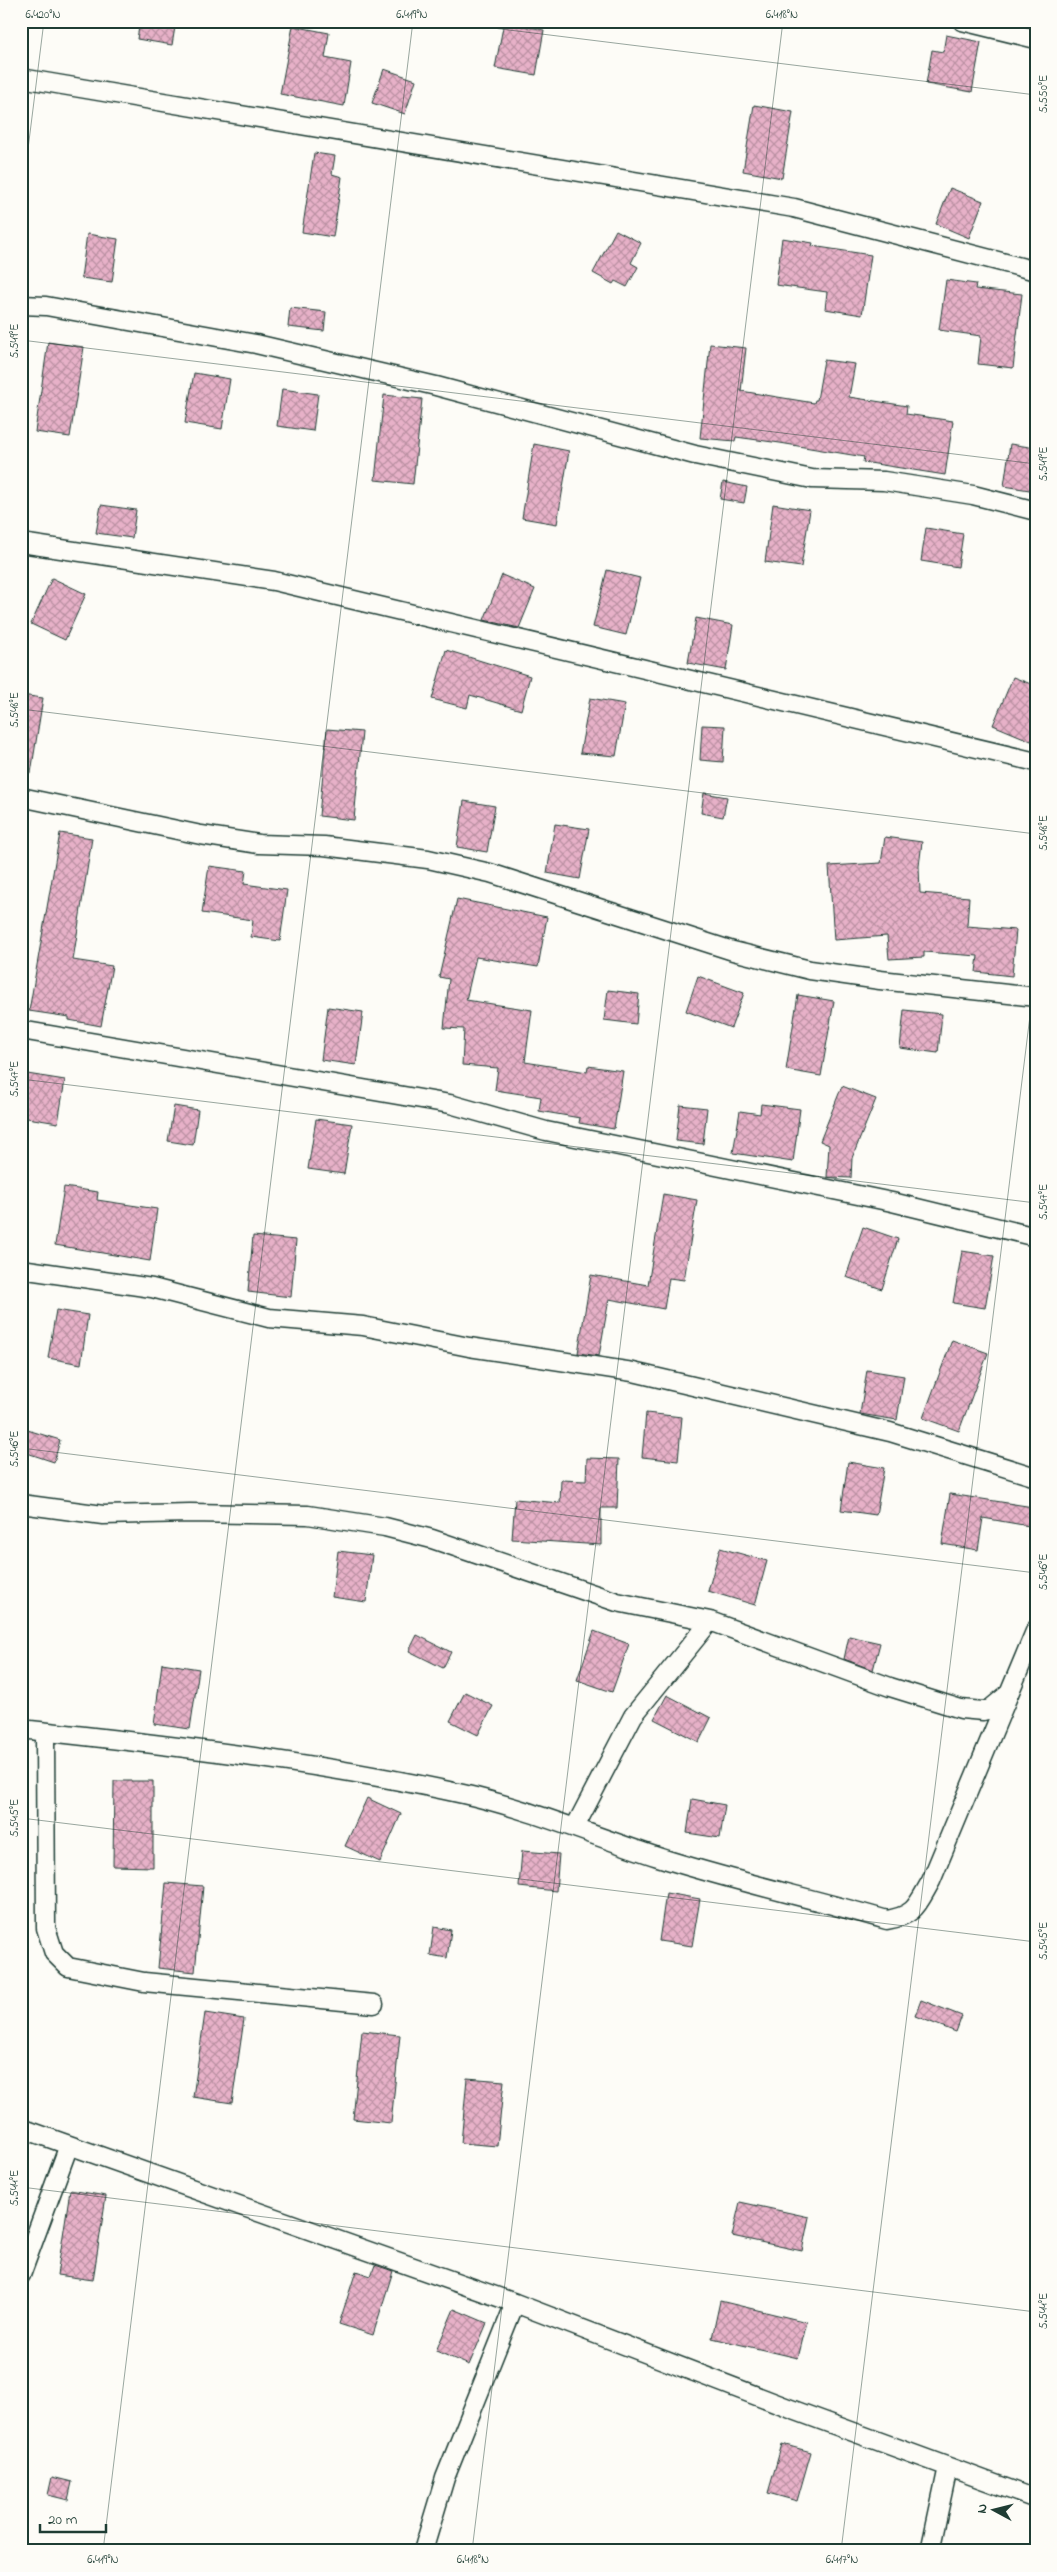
<svg xmlns="http://www.w3.org/2000/svg" width="1057" height="2572" viewBox="0 0 1057 2572" font-family="'Indie Flower',sans-serif">
<defs>
<pattern id="building-cross-hatch" width="8" height="8" patternUnits="userSpaceOnUse" patternTransform="scale(1.25)"><rect width="8" height="8" fill="#e7b1c8"/><path d="M0 0l8 8M0 8l8-8" fill="none" stroke="#bb91a3"/></pattern>
</defs>
<rect width="100%" height="100%" fill="#fdfcf7"/>
<filter id="ink" filterUnits="userSpaceOnUse"><feTurbulence type="fractalNoise" baseFrequency=".02" numOctaves="2"/><feDisplacementMap in="SourceGraphic" scale="10" xChannelSelector="R" yChannelSelector="G"/><feConvolveMatrix kernelMatrix="1 2 1 2 8 2 1 2 1" color-interpolation-filters="sRGB"/></filter>
<g filter="url(#ink)">
<path fill="url(#building-cross-hatch)" stroke="#1f3d34" d="M140,21h36l-4,24 -35,-6z
M504,22l40,8 -8,45 -41,-7z
M293,26l36,7 -4,25 26,5 -7,43 -64,-12z
M946,35l35,7 -9,50 -46,-8 6,-34 11,2z
M384,69l32,11 -11,34 -33,-11z
M754,105l39,7 -11,66 -39,-7z
M314,153l21,3 -3,18 10,3 -9,60 -31,-5z
M950,188l33,13 -14,37 -33,-14z
M616,230l25,13 -10,20 7,4 -11,20 -12,-6 -2,3 -20,-11z
M87,234l31,5 -6,43 -31,-4z
M782,238l31,5 -1,3 59,9 -9,60 -37,-6 2,-17 -51,-7z
M946,280l30,4 -1,5 47,5 -9,74 -35,-4 3,-28 -42,-6z
M290,308l36,4 -2,19 -36,-4z
M48,342l36,5 -14,90 -35,-5z
M710,344l36,4 -5,43 73,12 1,-3h2l7,-40 31,4 -6,33 58,9 -1,8 47,7 -8,54 -82,-13 1,-5 -84,-14 -44,-6 -1,4 -35,-3z
M194,373l36,6 -8,50 -37,-6z
M282,389l36,5 -5,37 -36,-5z
M384,395l38,4 -9,85 -38,-4z
M534,444l35,7 -12,73 -35,-6z
M1010,444l26,4v43l-32,-5z
M723,482l24,5 -3,16 -24,-4z
M773,504l37,6 -9,57 -36,-5z
M101,505l35,5 -4,28 -36,-5z
M926,528l37,6 -5,33 -37,-6z
M607,570l33,8 -14,57 -33,-8z
M502,575l33,14 -16,39 -35,-8z
M52,578l34,16 -21,46 -34,-16z
M696,618l37,7 -7,45 -38,-7z
M446,650l84,26 -9,34 -51,-15 -3,13 -35,-9z
M1013,677l23,9v57l-43,-18z
M21,695l22,3 -12,75h-10z
M590,698l35,6 -9,52 -36,-3z
M702,725l23,1 -2,36 -23,-2z
M327,729l35,3 -8,88 -35,-4z
M704,793l23,4 -4,20 -22,-4z
M464,801l31,5 -8,46 -30,-5z
M555,824l34,5 -9,50 -33,-6z
M60,833l32,5 -19,122 39,6 -11,60 -32,-6v-3l-40,-6z
M885,837l37,5 -3,24 1,27 49,4 -2,29 49,4 -4,46 -36,-4 2,-16 -54,-4v5l-35,2 -2,-23 -53,4 -5,-74 52,-3z
M209,866l37,5 -2,13 43,6 -7,51 -29,-4 2,-17 -51,-7z
M457,899l90,18 -9,50 -62,-10 -10,43 66,10 -7,52 62,10 1,-6 35,5 -9,58 -35,-6 1,-5 -41,-7 2,-14 -46,-7 3,-22 -36,-3 2,-36 -20,-1 5,-49 -10,-2z
M698,976l46,17 -13,35 -45,-17z
M608,990l31,4 -3,30 -32,-4z
M798,995l36,6 -13,75 -35,-6z
M328,1007l35,5 -7,53 -35,-5z
M904,1010l38,4 -4,39 -38,-5z
M21,1073l44,7 -7,43 -37,-6z
M842,1086l34,13 -24,59 -1,20 -24,-1 2,-32 -9,-4z
M761,1104l39,5 -7,53 -60,-9 7,-42 20,3z
M680,1105l27,3 -4,36 -27,-3z
M174,1106l24,4 -5,35 -25,-4z
M316,1119l36,5 -8,50 -36,-5z
M64,1187l34,5 -1,8 60,9 -7,52 -95,-16z
M663,1194l34,6 -13,80 -15,-2 -5,31 -55,-10 -10,57 -21,-3 13,-78 57,10z
M863,1227l35,12 -16,50 -36,-12z
M253,1236l43,4 -5,57 -43,-5z
M962,1251l32,5 -9,52 -32,-5z
M56,1310l32,5 -7,49 -33,-6z
M952,1340l36,13 -29,78 -36,-13z
M867,1370l37,6 -7,44 -37,-6z
M646,1413l36,4 -4,44 -36,-4z
M21,1428l39,12 -6,22 -33,-11z
M587,1458l32,1 -2,49h-16v37l-89,-6 3,-40 45,4 1,-23 25,1z
M848,1462l36,6 -8,47 -35,-5z
M950,1494l83,13 -4,19 -46,-8 -5,32 -36,-6z
M720,1548l47,13 -12,44 -47,-14z
M338,1551l34,4 -6,47 -34,-5z
M594,1631l35,13 -17,48 -35,-12z
M417,1635l34,17 -8,16 -34,-17z
M849,1636l31,7 -7,27 -29,-11z
M162,1663l37,6 -9,60 -36,-5z
M465,1692l28,14 -15,29 -28,-14z
M667,1695l44,23 -12,24 -45,-23z
M114,1781h39v86l-40,-1z
M367,1798l34,16 -21,48 -35,-16z
M692,1799l33,6 -5,33 -33,-5z
M522,1851l37,3 -3,37 -37,-4z
M166,1883l37,3 -8,86 -37,-4z
M666,1893l34,6 -8,47 -33,-5z
M434,1927l17,3 -4,28 -17,-3z
M921,2000l41,16 -6,16 -41,-16z
M205,2013l39,6 -12,84 -39,-6z
M362,2031l38,4 -9,88 -38,-4z
M467,2078l37,3 -7,65 -36,-3z
M70,2190l36,6 -13,84 -36,-5z
M740,2202l69,15 -7,34 -70,-15z
M375,2265l18,6 -20,64 -34,-11 17,-53 15,5z
M720,2301l87,21 -9,36 -86,-20z
M454,2309l33,14 -18,42 -33,-14z
M782,2444l29,8 -14,49 -29,-8z
M52,2477l20,5 -4,18 -20,-5z"/>
<g fill="none" stroke-linecap="round" stroke-linejoin="round">
<defs>
<path id="minor" d="M962,21l74,18
M21,78l773,130 242,63
M21,305l25,1 210,38 180,42 259,69 117,24 72,2 89,14 63,16
M21,543l253,38 762,181
M21,797l180,38 58,9 65,2 104,13 62,14 243,78 77,19 70,10 156,17
M21,1030l429,74 96,27 346,71 144,35
M21,1269l131,19 117,30 94,8 106,21 164,25 257,60 146,45
M21,1504l82,11 87,-2 118,2 77,12 47,12 185,63 93,19 180,66 71,22 22,2 7,-2 17,-14
M21,1729c148,16 297,33 442,65 67,15 130,42 195,63 75,24 153,41 229,63 29,-5 30,-15 44,-39l105,-252
M45,1732l1,196 8,25 14,14 76,15 230,22
M575,1827l58,-111 77,-95
M21,2128l494,175 273,105 248,91
M21,2275l48,-130
M423,2551l22,-73 70,-175
M930,2551l18,-84"/>
</defs>
<use href="#minor" stroke="#1f3d34" stroke-width="21"/>
<use href="#minor" stroke="#fdfcf7" stroke-width="18"/>
</g>
</g>
<path fill="none" stroke="#1f3d34" stroke-width="1" stroke-opacity="0.45" d="M436,21l600,74M21,205l23,-184M21,340l1015,124M21,709l1015,125M21,1079l1015,124M21,1448l1015,125M21,1818l1015,124M21,2187l1015,125M103,2551l310,-2530M472,2551l311,-2530M841,2551l195,-1584"/>
<rect width="1057" height="2572" fill="none" stroke="#fdfcf7" stroke-width="55"/>
<g transform="translate(994 2510) rotate(277)" stroke="#fdfcf7" stroke-width="4" paint-order="stroke">
<path d="M0-4L9 19L0 12L-9 19Z" fill="#1f3d34"/>
<text y="-8" font-size="14" font-weight="bold" text-anchor="middle" fill="#1f3d34">N</text>
</g>
<path d="M40 2524v8h66v-8" fill="none" stroke="#1f3d34" stroke-width="2.5"/>
<text x="48" y="2524" font-size="15" fill="#1f3d34" stroke="#fdfcf7" stroke-width="4" paint-order="stroke">20 m</text>
<rect x="28" y="28" width="1002" height="2516" fill="none" stroke="#1f3d34" stroke-width="2"/>
<g font-size="12" text-anchor="middle" fill="#1f3d34">
<text x="43" y="18">6.420°N</text>
<text x="412" y="18">6.419°N</text>
<text x="782" y="18">6.418°N</text>
<text transform="translate(1043 94) rotate(-90)" y="4">5.550°E</text>
<text transform="translate(14 341) rotate(-90)" y="4">5.549°E</text>
<text transform="translate(1043 464) rotate(-90)" y="4">5.549°E</text>
<text transform="translate(14 710) rotate(-90)" y="4">5.548°E</text>
<text transform="translate(1043 833) rotate(-90)" y="4">5.548°E</text>
<text transform="translate(14 1079) rotate(-90)" y="4">5.547°E</text>
<text transform="translate(1043 1202) rotate(-90)" y="4">5.547°E</text>
<text transform="translate(14 1449) rotate(-90)" y="4">5.546°E</text>
<text transform="translate(1043 1572) rotate(-90)" y="4">5.546°E</text>
<text transform="translate(14 1818) rotate(-90)" y="4">5.545°E</text>
<text transform="translate(1043 1941) rotate(-90)" y="4">5.545°E</text>
<text transform="translate(14 2188) rotate(-90)" y="4">5.544°E</text>
<text transform="translate(1043 2311) rotate(-90)" y="4">5.544°E</text>
<text x="103" y="2563">6.419°N</text>
<text x="473" y="2563">6.418°N</text>
<text x="842" y="2563">6.417°N</text>
</g>
</svg>
